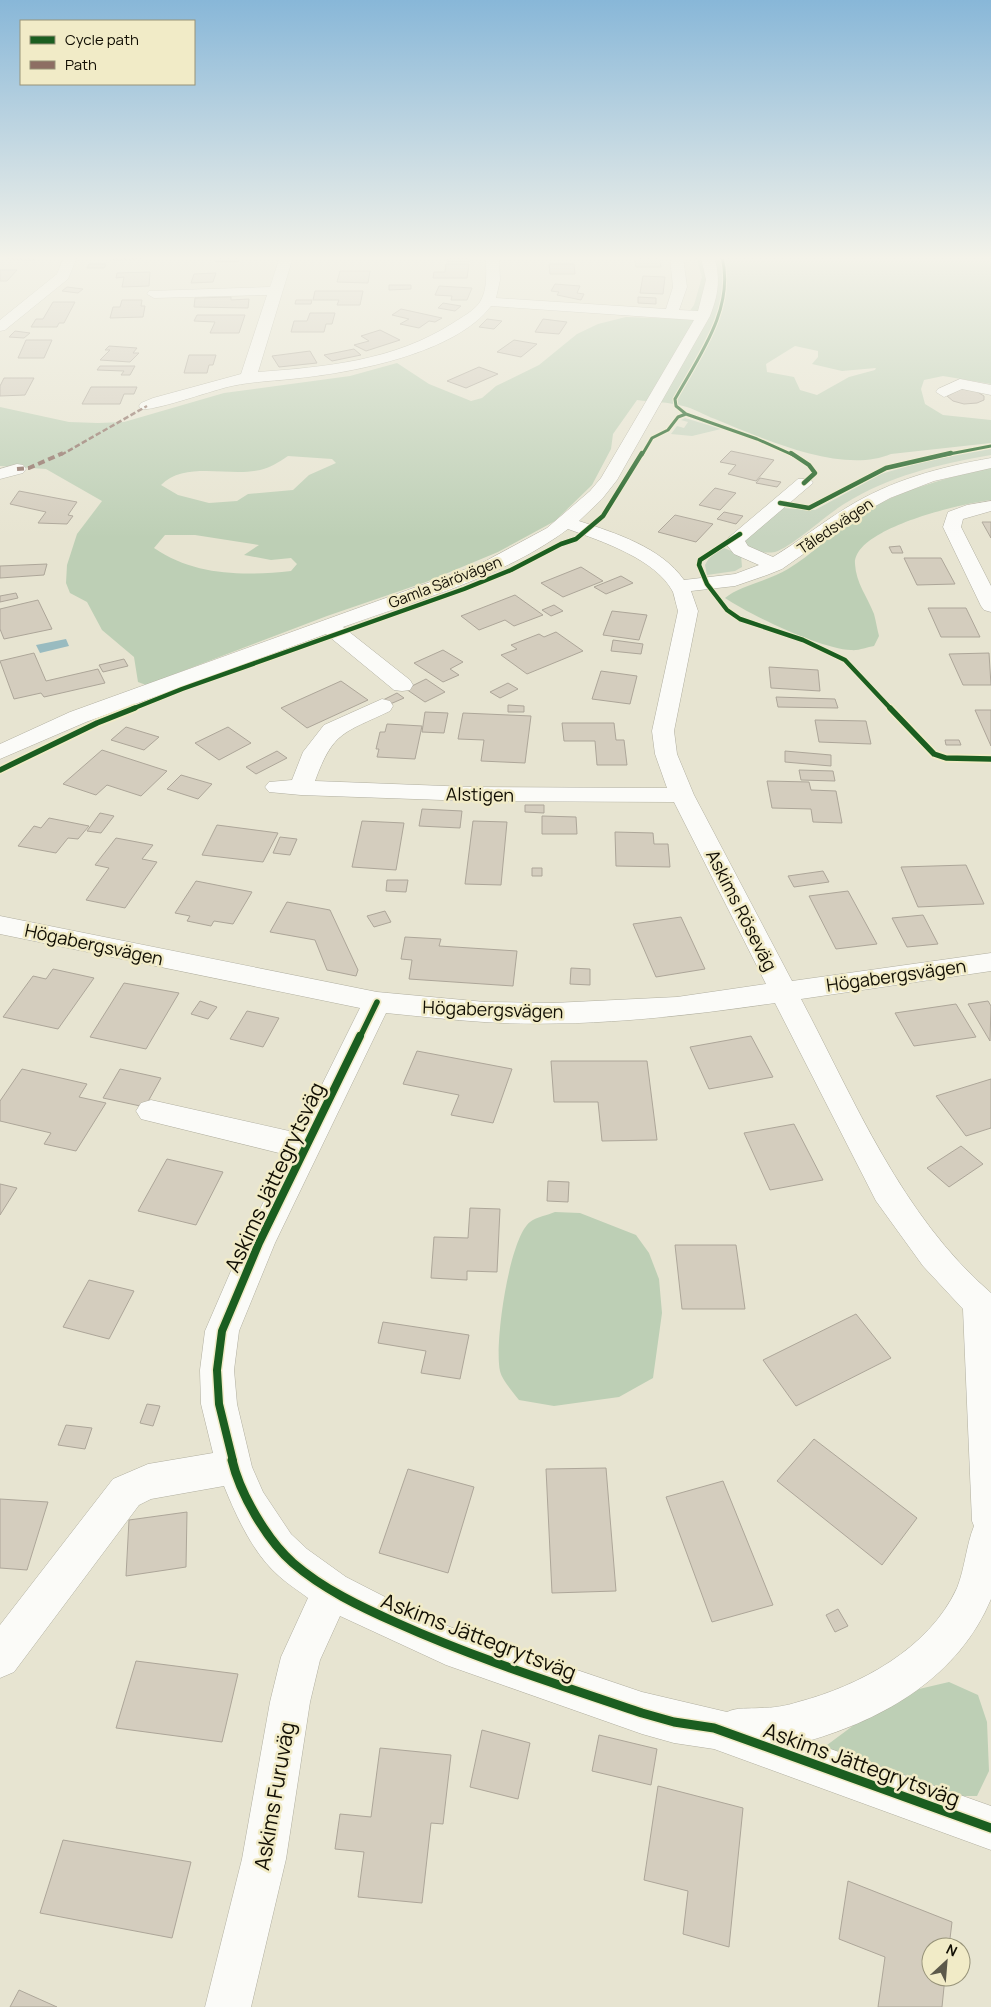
<svg xmlns="http://www.w3.org/2000/svg" width="991" height="2007" viewBox="0 0 991 2007" font-family="Manrope,sans-serif">
<rect width="100%" height="100%" fill="#e7e4d1"/>
<path fill="#c7d4bf" d="M685,418l36,11 -29,7 -21,-2 6,-8 7,2 4,-6 -7,-2z
M991,449v6c-52,9 -102,21 -147,49 -18,11 -52,43 -69,48 -12,2 -23,-1 -31,-10l39,-34 32,2 66,-36 48,-14z
M724,548l17,7 1,12 -7,4 -28,4 -2,-10c5,-9 9,-13 19,-17z"/>
<path fill="#bdcfb5" fill-rule="evenodd" d="M696,257h295v127l-48,-8 -19,4 -3,9 4,15 18,11 48,5v23l-100,11c-50,21 -129,-16 -176,-35 -11,-4 -22,-11 -32,-13 -14,-4 -31,-4 -46,-6l-24,34 -2,15 -19,36 -37,36 -57,31 -72,30 -99,34 -181,69 -8,-3 -4,-25 -32,-27 -15,-28 -17,-9 -4,-10 1,-18 10,-31 25,-33 -56,-32 -46,-3v-59l69,15 29,1 26,-1 100,-29 126,-17 47,-13 32,21 42,17 11,-3 14,-12 43,-21 38,-31 21,-10 28,-7 58,2 10,-14 8,-28zM795,346l23,5v6l-6,7 30,7 34,-3 -1,2 -26,7 -32,18 -17,-5 -6,-13 -27,-5 -1,-8zM288,456l44,3 4,4 -27,12 -16,15 -45,4 -11,7 -28,2 -31,-8 -17,-10c24,-24 68,-8 99,-15 10,-2 19,-8 28,-14zM165,535h30l64,10 -15,10 27,5 20,-2 6,6 -6,7c-47,5 -96,5 -137,-23z
M991,468v32c-27,3 -138,28 -136,64 1,19 12,32 19,50 2,7 3,15 5,22l-5,10c-7,1 -16,5 -23,4 -29,-1 -101,-35 -126,-52 15,-13 44,-17 63,-29 23,-14 42,-33 64,-49 43,-29 89,-41 139,-52z
M555,1212l25,1 56,22 13,18 10,26 3,34 -9,65 -34,19 -65,9 -35,-6c-6,-8 -17,-20 -19,-29 -6,-26 9,-133 30,-149 6,-5 18,-7 25,-10z
M949,1682l29,13 9,27 2,49 -12,25h-30l-124,-48 35,-26 31,-14 30,-19z"/>
<path fill="#99bbc0" d="M66,639l3,7 -29,7 -4,-8z"/>
<path fill="#d4cdbe" stroke="#ada699" d="M11,257h26l-4,3 -25,-1z
M114,257h27l-1,2 -27,1z
M210,257h33h-3l-2,5h-22l2,-5z
M634,257h25l2,10h-25z
M447,259h23v3h-23z
M89,264h17l-2,4h-17z
M446,264h23l-2,14h-34l1,-6h11z
M549,264h25l1,10h-25z
M0,270h17l-10,11h-7z
M340,271h30l-2,12 -31,-1z
M150,272l-1,14 -27,1 2,-10 -8,1 1,-5z
M216,273l-3,9 -22,1 3,-9z
M643,276l22,1 -2,17 -23,-1z
M555,284l25,2 -3,7 7,1 -3,6 -24,-5 2,-3 -8,-1z
M389,285h22v4l-22,1z
M439,286l33,2 -5,12h-16l1,-4 -17,-1z
M67,287l16,2 -5,4 -16,-2z
M315,291h48l-3,14h-23l2,-5h-26z
M231,297v3l18,-1 -1,9 -54,-1 1,-9z
M638,297l18,1v6l-18,-1z
M122,300h20l-1,6h4l-2,11 -33,1 3,-11h7z
M296,300h16l-1,4h-16z
M53,302h22l-11,21h-5l-2,4h-26l5,-8h7z
M443,303l18,3 -6,5 -17,-3z
M401,309l41,9 -7,4 -6,-1 -10,7 -19,-4 9,-5 -17,-4z
M310,313h25l-3,11h-6l-2,8h-33l3,-11h13z
M197,315h48l-6,18h-29l5,-11 -21,-1z
M487,319l15,2 -8,8 -15,-2z
M543,319l24,3 -8,12 -24,-2z
M380,330l20,10 -34,11 -12,-6 15,-4 -8,-5z
M15,331l15,2 -6,5 -15,-1z
M26,340h26l-8,18h-26z
M514,340l23,4 -16,13 -24,-5z
M109,346l28,2 -4,5h6l-9,9 -30,-2 10,-10h-5z
M354,349l7,6 -29,6 -8,-6z
M310,351l7,12 -38,4 -7,-11z
M189,355h27l-3,10h-4l-2,8h-23z
M100,366h35l-5,9h-9l3,-4 -27,-1z
M479,367l19,7 -32,14 -19,-7z
M4,378h30l-9,17 -25,1v-10z
M91,387h46l-3,7h-10l-4,10h-38z
M961,389l15,2 8,5v4l-7,3 -13,1 -11,-3 -6,-5z
M731,451l43,9 -18,21 -28,-7 8,-9 -16,-3z
M760,478l21,4 -4,5 -21,-4z
M715,488l21,5 -16,17 -21,-5z
M19,491l58,11 -9,13 5,1 -6,8 -29,-1 8,-11 -36,-8z
M724,512l19,4 -7,8 -19,-5z
M675,515l38,9 -17,18 -38,-10z
M982,522h9v16z
M900,546l3,7h-11l-3,-6z
M904,558h37l14,26 -38,1z
M47,564l-3,11 -44,3v-12z
M581,567l22,14 -40,16 -22,-14z
M621,576l12,7 -27,11 -12,-7z
M16,593l2,5 -18,4v-6z
M515,595l28,20 -29,11 -9,-6 -26,10 -18,-14z
M38,600l14,29 -48,10 -4,-10v-20z
M554,605l9,6 -12,5 -9,-6z
M928,608h38l14,29h-39z
M612,611l35,4 -8,25 -36,-5z
M556,632l27,19 -56,23 -26,-19 16,-6 -6,-4 28,-11 5,3z
M613,640l30,4 -2,10 -30,-3z
M443,650l20,12 -13,7 9,6 -16,7 -29,-19z
M34,653l12,28 52,-12 7,14 -61,14 -3,-4 -27,6 -14,-38z
M989,653l2,32h-28l-14,-31z
M124,659l4,7 -25,6 -4,-7z
M769,667l49,3 2,21 -49,-3z
M601,671l36,5 -7,28 -38,-5z
M426,679l19,13 -20,10 -19,-13z
M341,681l27,19 -61,28 -26,-20z
M508,683l10,6 -18,9 -10,-6z
M397,693l7,5 -16,7 -7,-4z
M776,697l59,2 3,9 -60,-1z
M508,705l16,1v6h-16z
M975,710h16v36z
M425,712l23,1 -4,20 -22,-1z
M463,713l68,3 -6,47 -44,-2 3,-21 -26,-1z
M815,720l51,1 5,23 -52,-2z
M562,723h52l2,17h8l3,25h-30l-2,-24h-31z
M387,724l35,2 -7,33 -38,-2 2,-8h-3l4,-17h5z
M126,727l33,10 -15,13 -33,-10z
M228,727l23,16 -32,17 -24,-17z
M945,740h14l2,5h-15z
M102,750l65,21 -26,25 -34,-11 -11,10 -33,-11z
M277,751l10,7 -31,16 -10,-7z
M785,751l46,4v11l-46,-4z
M799,770l34,1 2,10 -34,-1z
M181,775l31,9 -14,15 -31,-10z
M767,781l42,1 2,8 25,1 6,32 -29,-1 -2,-13 -39,-1z
M525,805h19v8l-19,-1z
M422,809l40,2 -2,17 -41,-2z
M100,813l14,3 -13,17 -14,-2z
M542,816l34,1 1,17h-35z
M49,818l40,8 -11,13 -10,-1 -12,15 -38,-7 16,-20 7,2z
M362,821l42,2 -8,47 -44,-3z
M473,821l34,1 -6,63 -36,-1z
M217,825l61,8 -15,29 -61,-7z
M615,832l38,1 1,11h14l2,23 -54,-1z
M280,837l17,2 -7,16 -17,-2z
M116,838l37,7 -11,14 15,3 -32,46 -39,-8 23,-32 -14,-3z
M966,865l18,39 -66,3 -17,-40z
M532,868h10v8h-10z
M823,871l6,11 -35,5 -6,-11z
M387,880h21l-2,12 -20,-1z
M196,881l56,11 -19,32 -19,-3 -3,5 -24,-5 3,-5 -15,-3z
M848,891l29,53 -41,5 -27,-53z
M287,902l43,8 28,60 -2,6 -29,-6 -12,-30 -45,-8z
M385,911l6,11 -17,5 -7,-11z
M923,915l15,29 -31,3 -15,-29z
M681,917l24,52 -49,8 -23,-53z
M405,937l36,2 -2,7 78,5 -4,35 -104,-7 3,-19 -11,-1z
M571,968l19,1v16l-20,-1z
M53,969l41,9 -36,51 -55,-12 30,-41 13,3z
M124,983l55,10 -33,56 -56,-12z
M200,1001l17,6 -9,12 -17,-5z
M988,1001l3,5 -1,35 -22,-37z
M956,1004l20,33 -62,9 -19,-33z
M247,1011l32,7 -16,29 -33,-8z
M751,1036l22,41 -64,12 -19,-42z
M417,1051l95,18 -19,54 -42,-8 8,-20 -56,-11z
M551,1061h96l10,79 -55,1 -4,-39h-44z
M22,1069l65,15 -8,13 27,6 -30,48 -32,-7 7,-11 -51,-12v-20z
M120,1069l41,9 -16,29 -42,-9z
M991,1079v49l-25,8 -30,-40z
M794,1124l29,56 -53,10 -26,-57z
M961,1146l22,18 -34,23 -22,-19z
M167,1159l56,13 -27,53 -58,-14z
M548,1181l21,1 -1,20 -21,-1z
M0,1184l17,4 -17,27z
M470,1208l30,1 -3,63 -30,-1v9l-36,-2 3,-41 34,1z
M675,1245h61l9,64h-63z
M89,1280l45,11 -25,48 -46,-12z
M856,1314l35,44 -95,48 -33,-46z
M383,1322l86,13 -9,44 -39,-6 5,-22 -48,-8z
M147,1404l13,2 -7,20 -13,-3z
M66,1425l26,3 -7,21 -27,-4z
M814,1439l103,79 -35,47 -105,-84z
M606,1468l10,123 -64,2 -6,-124z
M408,1469l66,18 -26,86 -69,-20z
M723,1481l50,124 -61,17 -46,-125z
M0,1499l48,3 -21,68 -27,-2z
M187,1512l-1,55 -60,9 3,-56z
M838,1609l10,17 -13,6 -9,-17z
M136,1661l102,13 -16,68 -106,-14z
M482,1730l48,13 -12,56 -48,-12z
M599,1735l58,14 -6,36 -59,-14z
M380,1748l71,7 -8,69 -12,-1 -9,80 -64,-6 6,-45 -29,-3 5,-35 31,3z
M658,1786l85,22 -14,139 -46,-13 5,-43 -44,-11z
M63,1840l128,22 -19,76 -132,-25z
M848,1881l104,41 -3,25h-18v30h14l-3,30h-64l7,-50 -46,-18z
M19,1990l38,17h-47z"/>
<g fill="none" stroke-linecap="round" stroke-linejoin="round">
<defs>
<path id="minor" d="M64,257h13l-9,22 -63,51 -5,1v-11l57,-46z
M280,257h13l-35,115c67,-5 136,-11 195,-49 9,-6 21,-12 27,-21 8,-13 6,-30 6,-45h13l1,23 -4,18 170,11 7,-22 -3,-30h13l4,30 -8,23 19,1 8,-31 -5,-23h13c7,21 4,39 -4,59l-93,164 -15,19 -23,22c36,12 82,26 105,59l51,-6 24,-9 -25,-11 -8,-10 1,-5 71,-60h12l3,4 -68,58 3,5 25,11c25,-15 48,-34 73,-49 45,-28 94,-41 145,-50v10l-57,13 -44,17 -31,17 -77,54 -15,6 -32,11 -44,5 7,20 -24,120 3,23 17,41 98,186 199,-28v18l-190,28c54,102 100,216 190,294v306c-32,77 -106,120 -183,142l183,65v44l-277,-101 -40,-6 -32,-9 -196,-69 -106,-49 -20,44 -10,42 -24,157 -35,148h-46l37,-148 28,-157 11,-45 27,-59c-9,-7 -19,-13 -28,-21 -26,-22 -43,-59 -56,-91l-73,13 -12,6 -125,167 -14,6v-53l113,-146 35,-15 65,-11 -12,-49 -1,-34 5,-39 38,-88 44,-88 -146,-36 -5,-8 5,-8 10,-3 147,33 62,-125 -360,-74v-18l377,76 108,10 68,1 124,-6 89,-13 -92,-182 -203,-1 -170,-6 -32,-3 -4,-5 4,-5 23,-2 11,-28 21,-27 58,-26 8,2 3,5 -3,5c-46,22 -57,20 -75,70l156,6 196,1 -12,-34 -3,-23 26,-120c-2,-6 -3,-13 -5,-19 -17,-33 -72,-51 -105,-63 -66,49 -149,70 -225,98l67,53 3,5 -3,5 -8,1 -8,-1 -68,-56 -240,88 -86,37v-15l70,-32 410,-148 67,-36 43,-37 11,-13 93,-158 -203,-14c-35,47 -136,66 -191,72 -23,3 -45,3 -68,8 -16,3 -80,26 -91,23l-2,-3 2,-3 12,-5 88,-24 26,-79 -113,3 -7,-4 2,-3 121,-4zM775,1003l101,198 47,65 40,43 9,212 2,5c-8,20 -9,42 -17,62 -28,61 -98,98 -159,114 -12,4 -25,6 -38,6 -11,1 -23,-1 -33,4l-85,-20 -192,-65 -61,-28 -43,-22 -39,-28 -16,-15 -28,-42 -11,-25 -15,-63 -3,-34 5,-39 36,-88 111,-230c32,3 65,7 98,9 97,6 195,-5 291,-19z
M960,379l31,6v10l-29,-6 -18,8 -8,-5 2,-3z
M17,464l6,1 3,4 -3,4 -23,6v-10z
M991,501v10l-28,8 -2,8 30,59v26l-7,-2 -3,-4 -38,-79 5,-15 19,-7z"/>
</defs>
<use href="#minor" stroke="#b1afa0" stroke-width="1"/>
<use href="#minor" fill="#fbfbf8" fill-rule="evenodd"/>
<path stroke="#8d6e63" stroke-width="2.5" stroke-dasharray="5.5 2.5" stroke-linecap="butt" d="M61,455l86,-49"/>
<path stroke="#8d6e63" stroke-width="4" stroke-dasharray="7 4" stroke-linecap="butt" d="M17,469l12,-1 34,-15"/>
<defs>
<path id="cycleway-far4" d="M686,414l71,25 36,16
M642,455l10,-17 16,-8 10,-13 8,-3 -10,-8 -1,-7c24,-43 60,-91 47,-142
M944,455l47,-9"/>
<path id="cycleway-far3" d="M791,453l18,12 6,8 -11,10
M780,503l29,5 77,-40 65,-15
M740,534l-40,26 -1,5 8,19 20,26 13,9 63,21 42,20 46,49
M132,709l50,-20 282,-100 47,-19 50,-26 15,-5 27,-23 39,-63"/>
<path id="cycleway-far2" d="M890,708l44,46 12,4 45,1
M0,770l97,-47 38,-15
M360,1037l17,-35"/>
<path id="cycleway-far1" d="M233,1461l-14,-57 -2,-34 5,-39 37,-88 101,-207"/>
<path id="cycleway" d="M232,1460c8,34 35,80 61,103 30,26 68,44 104,60 80,36 163,62 245,90l32,9 40,6 277,100"/>
</defs>
<use href="#cycleway-far4" stroke="#f1ebc7" stroke-width="5"/>
<use href="#cycleway-far3" stroke="#f1ebc7" stroke-width="6"/>
<use href="#cycleway-far2" stroke="#f1ebc7" stroke-width="9"/>
<use href="#cycleway-far1" stroke="#f1ebc7" stroke-width="11"/>
<use href="#cycleway" stroke="#f1ebc7" stroke-width="12"/>
<use href="#cycleway-far4" stroke="#1b5e20" stroke-width="3"/>
<use href="#cycleway-far3" stroke="#1b5e20" stroke-width="4.5"/>
<use href="#cycleway-far2" stroke="#1b5e20" stroke-width="5.5"/>
<use href="#cycleway-far1" stroke="#1b5e20" stroke-width="8"/>
<use href="#cycleway" stroke="#1b5e20" stroke-width="9"/>
</g>
<linearGradient id="sky" x2="0" y2="1"><stop stop-color="#88b7d8"/><stop offset="0.48" stop-color="#f4f3ea"/><stop offset="1" stop-color="#f4f3ea" stop-opacity="0"/></linearGradient>
<rect width="991" height="538" fill="url(#sky)"/>
<g text-anchor="middle" dominant-baseline="central" stroke-width="5" stroke-linejoin="round" paint-order="stroke">
<g font-size="15" fill="#110e03" stroke="#f1ebc7">
<text transform="translate(835 526) rotate(-34)">Tåledsvägen</text>
<text transform="translate(445 582) rotate(-21)">Gamla Särövägen</text>
</g>
<g font-size="18" fill="#110e03" stroke="#f1ebc7">
<text transform="translate(480 794) rotate(1)">Alstigen</text>
<text transform="translate(742 910) rotate(63)">Askims Röseväg</text>
<text transform="translate(94 944) rotate(12)">Högabergsvägen</text>
<text transform="translate(896 975) rotate(-8)">Högabergsvägen</text>
<text transform="translate(493 1009) rotate(2)">Högabergsvägen</text>
</g>
<g font-size="21" fill="#110e03" stroke="#f1ebc7">
<text transform="translate(274 1177) rotate(-65)">Askims Jättegrytsväg</text>
<text transform="translate(479 1636) rotate(21)">Askims Jättegrytsväg</text>
<text transform="translate(862 1764) rotate(20)">Askims Jättegrytsväg</text>
<text transform="translate(274 1796) rotate(-80)">Askims Furuväg</text>
</g>
</g>
<rect x="20" y="20" width="175" height="65" fill="#f1ebc7" stroke="#979379"/>
<rect x="30" y="36" width="25" height="8" fill="#1b5e20" stroke="#979379"/>
<text x="65" y="45" font-size="15" fill="#110e03">Cycle path</text>
<rect x="30" y="61" width="25" height="8" fill="#8d6e63" stroke="#979379"/>
<text x="65" y="70" font-size="15" fill="#110e03">Path</text>
<g transform="translate(946 1962) rotate(26)"><circle r="24" fill="#f1ebc7" stroke="#979379"/>
<path d="M0-4L9 19L0 12L-9 19Z" fill="#5c594b"/>
<text y="-8" font-size="14" font-weight="bold" text-anchor="middle" fill="#110e03">N</text>
</g>
</svg>
